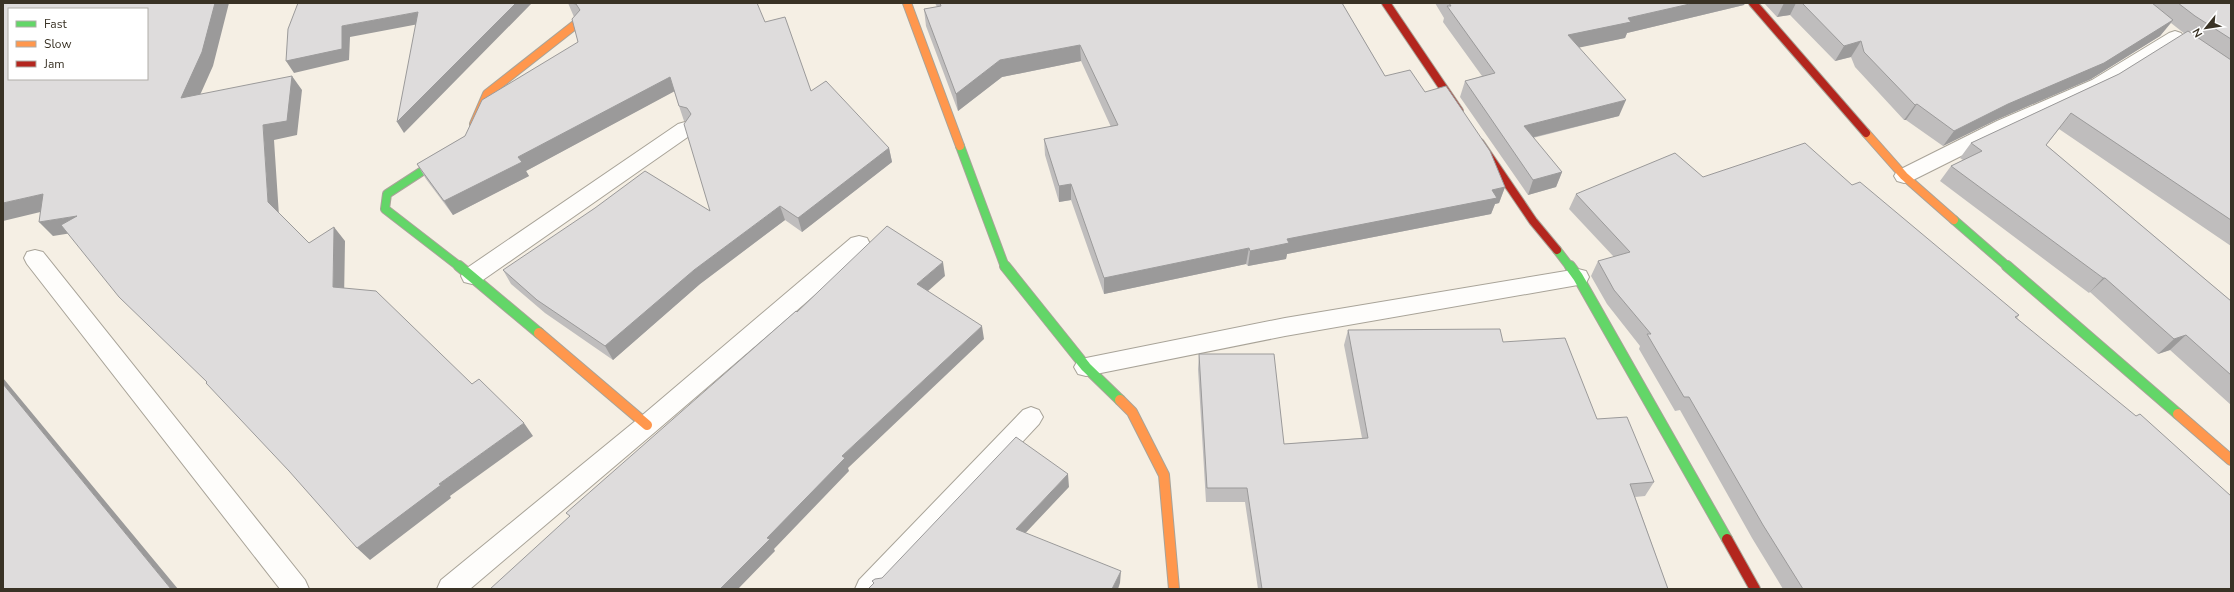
<svg xmlns="http://www.w3.org/2000/svg" width="2234" height="592" viewBox="0 0 2234 592" font-family="'Nunito Sans',sans-serif">
<rect width="100%" height="100%" fill="#f5efe4"/>
<g fill="none" stroke-linecap="round" stroke-linejoin="round">
<defs>
<path id="street" d="M2175,31l6,2 3,4 -3,4 -75,47 -95,43 -100,50 -7,2 -7,-2 -3,-5 3,-5 100,-50 95,-41 77,-47z
M685,122l7,2 3,5 -3,5 -212,148 -8,2 -8,-2 -3,-6 3,-6 214,-146z
M859,236l8,2 3,6 -3,6 -212,182 -185,157h-33l4,-9 198,-162 212,-180z
M35,250l8,2 262,328 4,9h-29l-253,-325 -3,-6 3,-6z
M1578,269l8,2 3,6 -3,6 -8,2 -293,51 -199,40 -8,-2 -4,-7 4,-7 8,-2 199,-40z
M1031,407l8,3 4,7 -4,7 -154,165h-30l4,-9 164,-170z"/>
<path id="fast-far1" d="M960,146l45,121
M447,155l-60,39 -2,15 75,58
M1954,220l54,47
M1557,250l13,17"/>
<path id="fast" d="M459,266l80,67
M1005,266l81,101 34,33
M1570,266l8,11 149,262
M2007,266l171,148"/>
<path id="slow-far1" d="M907,3l53,143
M474,124l13,-30 89,-70
M1866,133l38,43 50,44"/>
<path id="slow" d="M539,333l108,92
M1120,400l12,12 32,63 10,114
M2178,414l53,46"/>
<path id="jam-far1" d="M1386,3l73,108
M1753,3l113,130
M1480,143l53,78 24,29"/>
<path id="jam" d="M1727,539l28,50"/>
</defs>
<use href="#street" stroke="#a8a398" stroke-width="2"/>
<use href="#fast-far1" stroke="#a8a398" stroke-width="10"/>
<use href="#fast" stroke="#a8a398" stroke-width="12"/>
<use href="#slow-far1" stroke="#a8a398" stroke-width="10"/>
<use href="#slow" stroke="#a8a398" stroke-width="12"/>
<use href="#jam-far1" stroke="#a8a398" stroke-width="10"/>
<use href="#jam" stroke="#a8a398" stroke-width="12"/>
<use href="#street" fill="#fefdfb" fill-rule="evenodd"/>
<use href="#fast-far1" stroke="#63d668" stroke-width="8"/>
<use href="#fast" stroke="#63d668" stroke-width="10"/>
<use href="#slow-far1" stroke="#ff974d" stroke-width="8"/>
<use href="#slow" stroke="#ff974d" stroke-width="10"/>
<use href="#jam-far1" stroke="#b3261e" stroke-width="8"/>
<use href="#jam" stroke="#b3261e" stroke-width="10"/>
</g>
<path fill="#bfbdbd" d="M568,3l197,19 46,69 78,57 3,14 -90,70 -17,-12 -85,64 -87,76 -68,-47 -34,-29 -8,-14 207,-59 -24,-90h-2l-10,-30 -148,80 3,5 -76,39 -27,-36 -9,-15 48,-28 113,-94 -4,-25z
M935,3h407l43,73 40,16 80,95 -6,16 -4,1 -4,10 -204,40 -1,5 -38,7 -2,-2 -142,30 -33,-94 -12,2 -14,-47 -1,-16 67,-12 -30,-66 -79,16 -44,34 -32,-85 -2,-17 13,-2z
M1435,3h310l-1,2 -117,28 -2,5 -46,9 40,69 -86,22 29,34 -6,15 -28,8 -68,-98 5,-16 17,-5 -39,-54 1,-4z
M1764,3h467v243l-172,-117 -13,16 185,156v104l-61,-55 -12,4 -68,-62 -1,1 -149,-112 11,-15 12,-6 -3,-2 11,-15 148,-69 66,-40 -14,-11 -11,13 -69,43 -95,41 -53,26 -37,-26h-2l-49,-53 -4,-10 -16,4 -45,-46 -13,2z
M1703,177l149,8 167,130 -2,3 214,271h-448l-31,-51 -72,-128 -5,1 -36,-62 1,-3 -33,-42 -16,-28 7,-15 16,-4 -45,-48 7,-15z
M1348,330l155,12 94,77 57,63 -9,14 -10,1 33,92h-410l-13,-87h-39l-8,-133 1,-15 85,90 78,-6 -18,-93z"/>
<path fill="#9b9a9a" d="M215,3h14l-16,63 -21,47 -11,-15z
M516,3h16l-128,130 -7,-11z
M1694,3h51l-1,2 -117,28 -2,5 -62,13 5,-16 60,-17z
M1784,3h12l-6,12 -13,2z
M418,12l6,11 -74,14 -1,23 -55,13 -8,-12 56,-35z
M2173,20l-13,16 -69,43 -95,41 -53,26 11,-15z
M1861,41l-10,16 -16,4 9,-15z
M1080,45l1,16 -79,16 -44,34 -2,-17 44,-34z
M292,76l10,14 -5,45 -23,5 5,76 -11,-14 -5,-77z
M670,77l5,14 -149,80 3,5 -76,39 -9,-14 74,-44z
M1626,100l-7,16 -101,25 6,-15z
M1917,104l-11,16h-2l11,-15z
M889,148l3,14 -90,70 -4,-14z
M1562,172l-6,15 -28,8 5,-15z
M1071,184v16l-12,2v-16z
M1505,187l-6,16 -4,1 -4,10 -204,40 -1,5 -38,7 2,-15 37,-12z
M43,194l14,14 -54,13v-18z
M780,206l5,14 -85,64 -87,76 -8,-14 89,-76z
M77,216l14,14 -38,6 -14,-14z
M334,227l11,14 -1,59 -11,-13z
M1249,248l-3,16 -142,30v-16z
M943,262l2,14 -25,22 -3,-14z
M2103,278h2l-15,14 -1,1z
M982,326l2,13 -136,129 1,3 -75,78 1,2 -37,38h-18l122,-133z
M2186,335l-16,15 -12,4 16,-15z
M3,378l175,211h-7l-168,-205z
M524,423l9,13 -83,60 1,2 -81,62 -13,-12 82,-64z
M1068,474l1,13 -52,55 -1,-13z
M1121,571l-1,12 -2,6h-6z"/>
<path fill="#dedcdc" stroke="#9b9a9a" fill-rule="evenodd" d="M3,3h212l-13,49 -21,46 111,-22 -5,45 -24,4 5,77 41,41 25,-16 -1,60 43,4 96,93 7,-5 45,44 -85,61 2,1 -84,63 -68,-77 -83,-88 1,-1 -88,-85 -58,-72 16,-9 -38,6 4,-28 -40,9zM9,9h138v70h-138z
M298,3h218l-119,119 21,-110 -76,14v23l-56,12 2,-32z
M570,3h187l8,19 20,-5 26,74 15,-10 63,67 -91,70 -18,-12 -86,64 -89,76 -68,-46 -34,-30 92,-62 50,-37 65,40 -26,-87 7,-10 -4,-6 -8,-2 -9,-29 -152,80 4,5 -78,39 -27,-37 48,-28 17,-36 96,-58 -6,-23 8,-9 -4,-6z
M940,3h402l43,73 25,-6 15,22 21,-6 44,65 15,36 -13,3 5,8 -210,41 2,4 -39,8 -1,-3 -145,30 -33,-94 -12,2 -15,-47 74,-14 -38,-80 -80,15 -44,34 -32,-85 17,-3z
M1449,3h245l-66,15 3,4 -63,13 58,65 -102,26 38,46 -29,8 -68,-99 30,-8 -48,-67h4z
M1802,3h350l21,17 -69,43 -96,41 -54,27 -37,-27 -2,1 -51,-53 -3,-11 -17,5z
M2178,3h53v36l-36,-23z
M2188,31l43,29v160l-160,-107 -25,32 185,156v74l-45,-40 -12,4 -69,-61h-2l-152,-112 31,-15 -11,-8 148,-69z
M1805,143l47,42 8,-3 159,133 -4,2 121,99 4,-2 91,82v93h-428l-40,-64 -74,-128h-5l-37,-63h4l-37,-44 -16,-29 32,-9 -54,-58 99,-41 28,24z
M887,226l56,36 -26,22 65,42 -140,130 3,2 -78,80 3,1 -50,50h-230l80,-73 -4,-3 230,-202 1,1z
M1500,329l3,13 62,-4 32,81 30,-2 27,65 -24,2 38,105h-406l-15,-101h-40l-8,-134h75l10,90 84,-6 -20,-108z
M3,384l168,205h-168z
M1016,437l52,37 -52,55 105,42 -9,18h-244l6,-6 -2,-2 3,-2 7,-1z"/>
<rect width="2234" height="592" fill="none" stroke="#393225" stroke-width="8"/>
<rect x="8" y="8" width="140" height="72" fill="#ffffff" stroke="#b0ada8"/>
<rect x="16" y="21" width="20" height="6" fill="#63d668" stroke="#b0ada8"/>
<text x="44" y="28" font-size="12" fill="#393225">Fast</text>
<rect x="16" y="41" width="20" height="6" fill="#ff974d" stroke="#b0ada8"/>
<text x="44" y="48" font-size="12" fill="#393225">Slow</text>
<rect x="16" y="61" width="20" height="6" fill="#b3261e" stroke="#b0ada8"/>
<text x="44" y="68" font-size="12" fill="#393225">Jam</text>
<g transform="translate(2206 28) rotate(240)" stroke="#ffffff" stroke-width="3" paint-order="stroke">
<path d="M0-3L7 15L0 10L-7 15Z" fill="#393225"/>
<text y="-6" font-size="11" font-weight="bold" text-anchor="middle" fill="#393225">N</text>
</g>
</svg>
